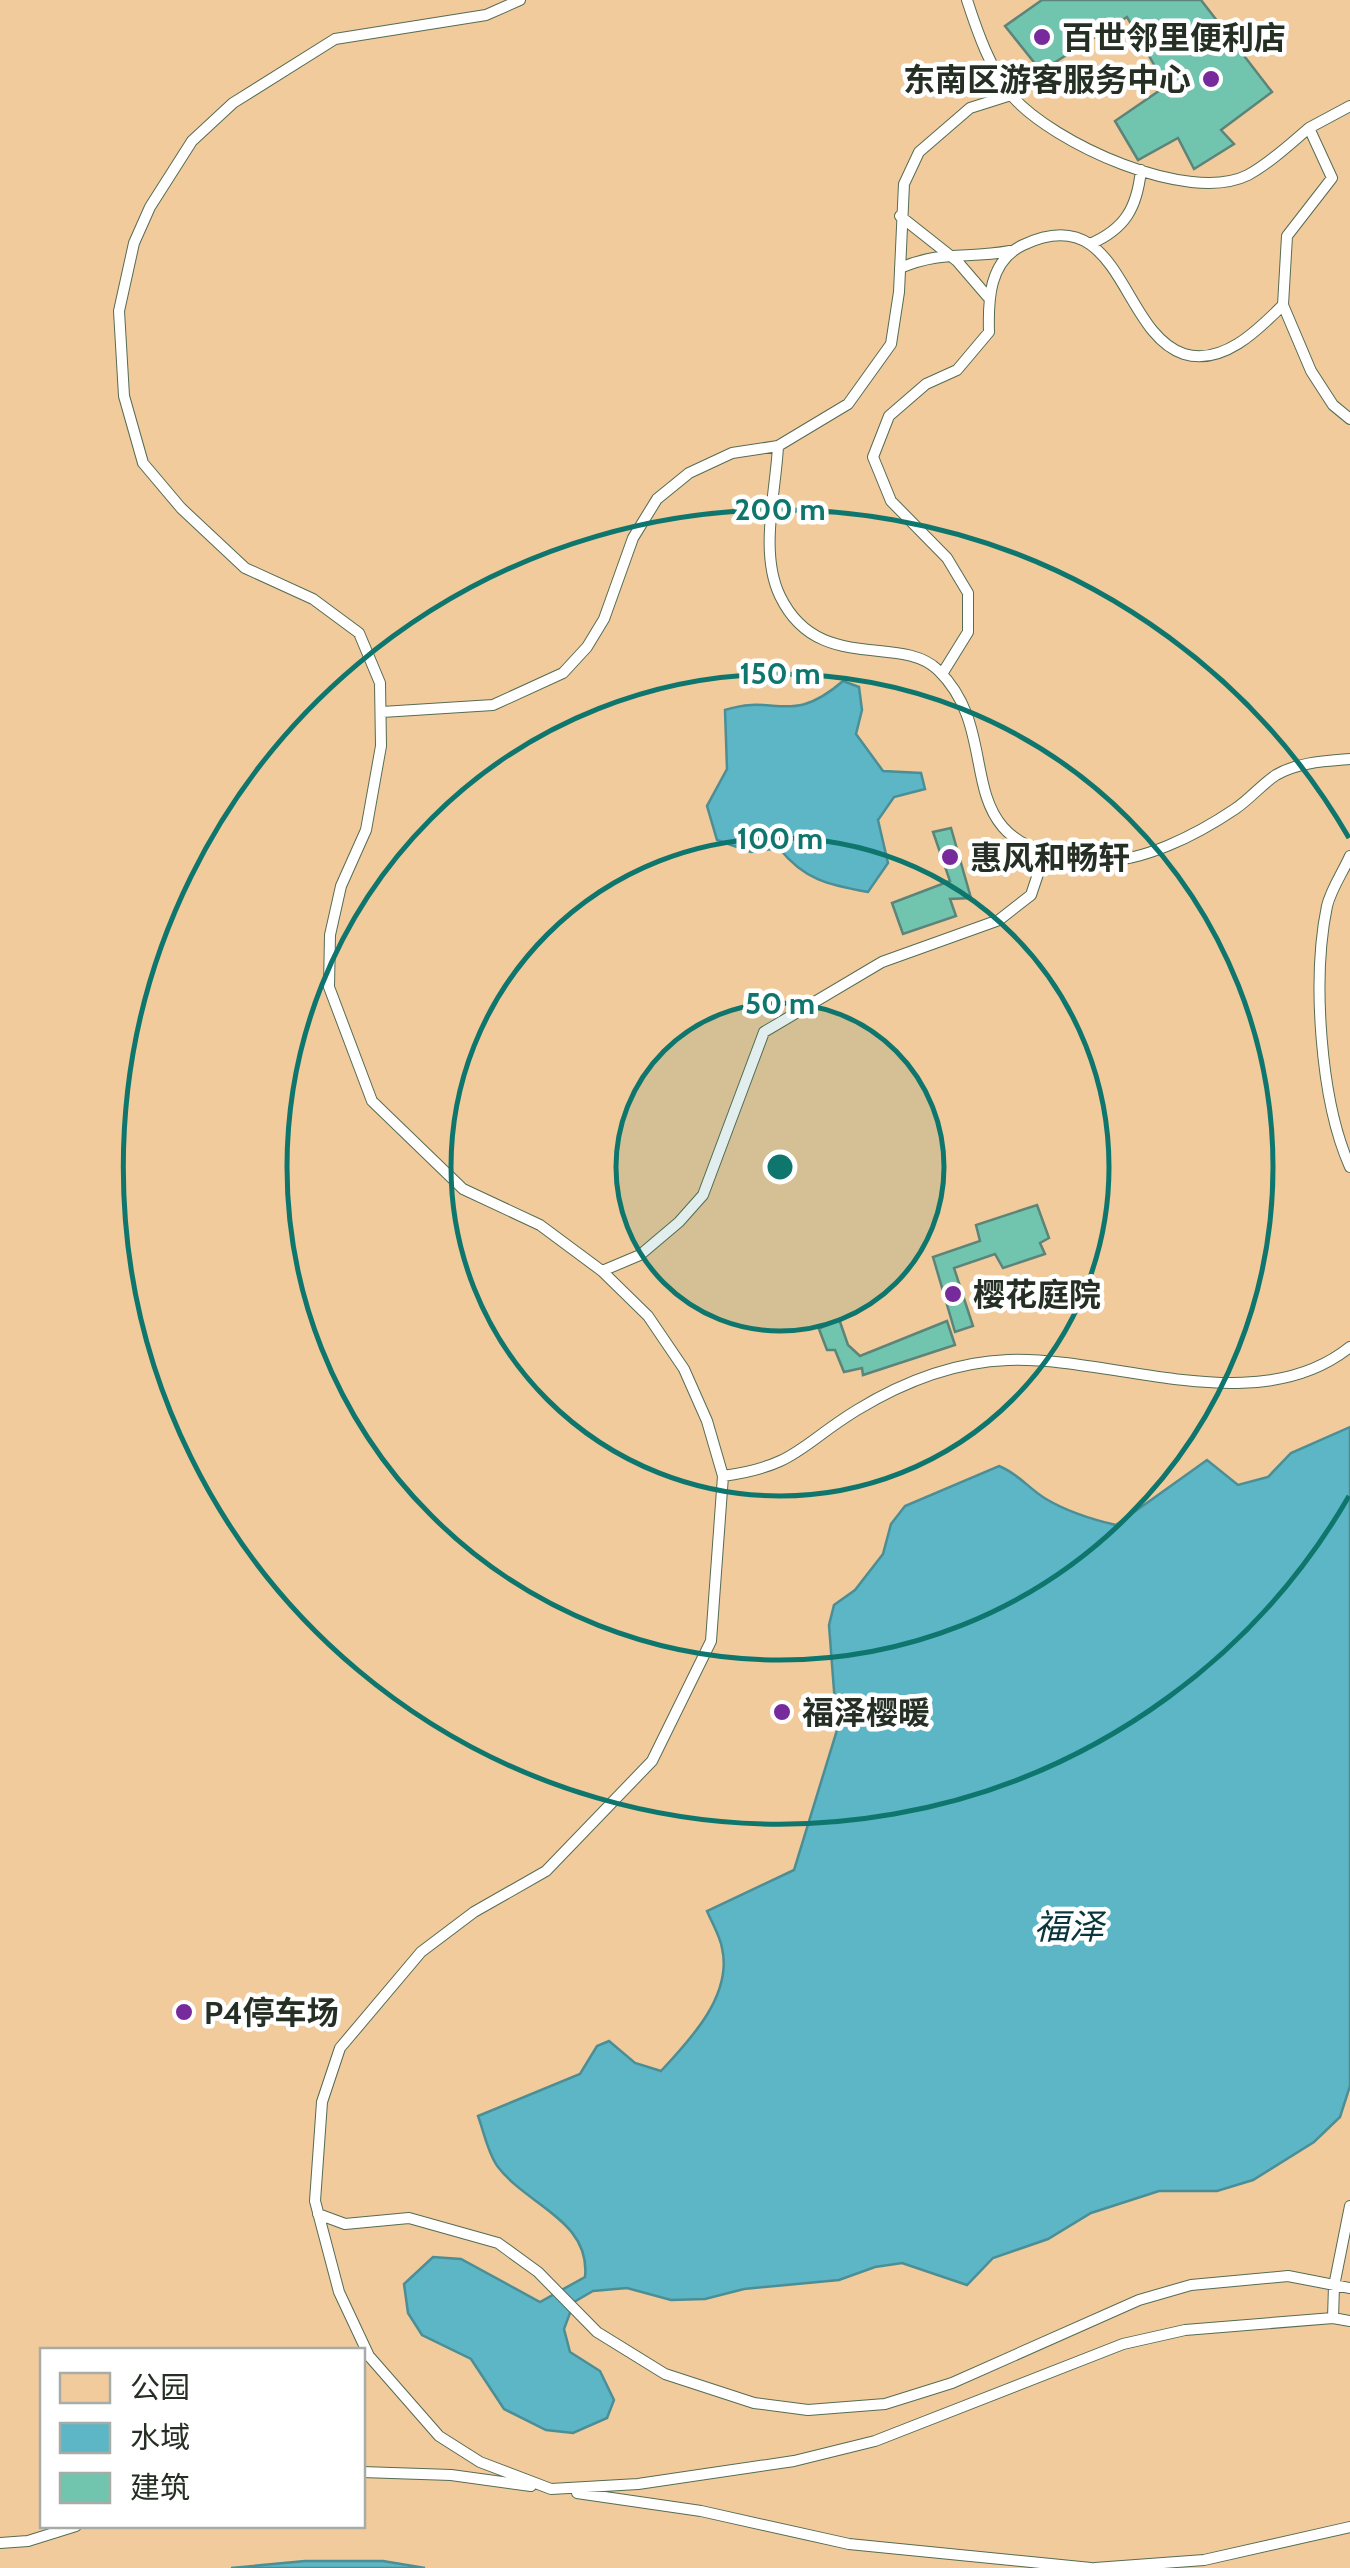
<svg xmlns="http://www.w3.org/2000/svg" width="1350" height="2568" viewBox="0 0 1350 2568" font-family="Cabin,'Noto Sans SC',sans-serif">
<rect width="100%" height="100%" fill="#dcf6d8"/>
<path fill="#f1cb9b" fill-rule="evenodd" d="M0,0h1350v2568h-1350zM42,2350h320v176h-320z"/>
<path fill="#5cb6c5" stroke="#4c8e95" stroke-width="2.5" d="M843,681l16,6 3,23 -6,24 27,37 38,2 4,16 -31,8 -16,23 10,43 -20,29c-39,-7 -64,-12 -89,-44l-28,4 -34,-12 -10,-34 20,-37 -2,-59c51,-17 65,17 118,-29z
M1350,1427v659l-10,31 -26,25 -61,38 -36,11h-58l-68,22 -43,26 -55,19 -26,27 -65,-22 -27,4 -36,13 -95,9 -39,10 -34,1 -44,-12 -34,3 -19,11 -10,27 6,23 30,19 14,29 -7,18 -34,15 -27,-3 -42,-21 -33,-50 -49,-24 -14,-22 -4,-29 29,-27 28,2 79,43 45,-25c6,-56 -57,-71 -87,-110 -10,-13 -14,-35 -20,-51l102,-42 17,-28 12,-5 26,22 26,8c29,-31 72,-76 61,-123 -2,-12 -10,-25 -15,-37l87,-41 43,-140 -8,-105 5,-20 21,-15 28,-36 8,-30 14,-18 94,-40c20,8 29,22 47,33 22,13 44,20 70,26l91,-65 31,25 30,-8 23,-24z
M305,2561h78l42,7h-194z"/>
<path fill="#71c5af" stroke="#5c8479" stroke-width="2.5" d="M1042,0h159l71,92 -51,38 13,14 -40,25 -16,-31 -40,22 -23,-39 51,-35 -39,-69 -86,54 -36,-45z
M951,828l20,70 -21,1 6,17 -53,18 -11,-31 58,-22 -17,-49z
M1037,1205l12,33 -9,5 5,11 -42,14 -8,-14 -41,14 19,58 -18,6 -22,-75 47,-16 -4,-16z
M839,1319l9,26 12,11 87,-35 8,24 -92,30 -1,-7 -18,4 -9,-22h-8l-8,-21z"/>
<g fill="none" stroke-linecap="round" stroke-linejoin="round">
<defs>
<path id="lane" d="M520,0l-34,15 -151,24 -102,64 -41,38 -42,66 -16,36 -15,68 5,85 19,67 38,45 64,60 68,31 46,34 21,50 1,63 -15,84 -25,56 -11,49 -1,52 43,114 91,88 77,36 62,46 46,45 36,53 23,52 16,55 -12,165 -59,120 -106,110 -72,41 -53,40 -81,96 -18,54 -7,99 24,91 30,64 70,80 41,26 71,27 87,-5 156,-23 81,-20 248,-97 62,-14 148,-12 17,3
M967,0c10,31 24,71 45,96 41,47 176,109 236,79 22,-12 42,-31 61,-47
M1350,106l-41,22 23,50 -45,58 -4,69 28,66 22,34 17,14
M900,216l57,45 31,36
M1090,244c35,-15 47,-36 51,-74
M900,268c42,-18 67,-9 110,-17
M778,446c-2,45 -19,107 2,150 38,79 120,37 158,74 74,72 -3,180 156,191 47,3 104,-27 141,-52 15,-10 27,-25 41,-34 22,-13 50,-14 74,-16
M942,674l26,-42v-39l-21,-35 -56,-57 -18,-44 16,-41 37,-32 31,-14 32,-38c-1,-32 0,-71 34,-87 99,-47 97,88 161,109 39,12 75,-25 99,-49
M382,712l111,-7 70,-32 24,-26 17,-28 29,-81 24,-39 32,-26 43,-20 46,-7 70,-42 43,-60 8,-52 5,-108 15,-32 51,-44 41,-13
M1350,856c-7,16 -19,33 -23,50 -15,72 -7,194 23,261
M602,1271l38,-16 39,-33 24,-27 61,-163 118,-70 117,-42 32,-25 15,-45
M723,1476c73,-10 77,-31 134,-66 46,-28 98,-48 151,-50 107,-4 249,62 342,-13
M318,2214l27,10 64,-6 89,25 40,29 59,60 68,42 89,29 54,7 77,-6 67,-21 187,-83 52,-15 97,-9 62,12
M1333,2318l1,-32 16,-80
M362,2472l89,3 80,11
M577,2493l124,18 148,33 242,24
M0,2543l28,-2 48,-15
M1095,2568l109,-8 146,-33"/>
</defs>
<use href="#lane" stroke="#566c53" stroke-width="12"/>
<use href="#lane" stroke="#fff" stroke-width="10"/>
</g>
<circle cx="780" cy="1167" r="164" fill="#0f766e" fill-opacity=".12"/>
<g fill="none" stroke="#0f766e" stroke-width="5">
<circle cx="780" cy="1167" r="164"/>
<circle cx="780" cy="1167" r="329"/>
<circle cx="780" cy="1167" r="493"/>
<path d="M1349 1496A657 657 0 1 1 1349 838"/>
</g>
<g fill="#762a9c" stroke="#fff" stroke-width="4">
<circle cx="1042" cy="37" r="10"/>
<circle cx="1211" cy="79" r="10"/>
<circle cx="950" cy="857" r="10"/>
<circle cx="953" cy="1294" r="10"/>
<circle cx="782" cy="1712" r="10"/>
<circle cx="184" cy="2012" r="10"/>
</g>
<g text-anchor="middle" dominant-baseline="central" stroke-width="9" stroke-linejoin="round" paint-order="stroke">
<g font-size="32" font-weight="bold" fill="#262f24" stroke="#fff" text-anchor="start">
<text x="1062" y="37">百世邻里便利店</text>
<text x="1191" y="79" text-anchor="end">东南区游客服务中心</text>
<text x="970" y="857">惠风和畅轩</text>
<text x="973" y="1294">樱花庭院</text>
<text x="802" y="1712">福泽樱暖</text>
<text x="204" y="2012">P4停车场</text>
</g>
<g font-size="35" font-style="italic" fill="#09363d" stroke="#fff">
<text x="1069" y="1926">福泽</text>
</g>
</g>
<circle cx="780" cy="1167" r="15" fill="#0f766e" stroke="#fff" stroke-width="5"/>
<g font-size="30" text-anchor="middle" font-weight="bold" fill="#0f766e" stroke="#fff" stroke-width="9" stroke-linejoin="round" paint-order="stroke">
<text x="780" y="520">200 m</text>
<text x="780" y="684">150 m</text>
<text x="780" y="849">100 m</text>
<text x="780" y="1014">50 m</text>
</g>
<rect x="40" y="2348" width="325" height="180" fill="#ffffff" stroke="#a8aca7" stroke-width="2.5"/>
<rect x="60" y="2373" width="50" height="30" fill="#f1cb9b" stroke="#a8aca7" stroke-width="2.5"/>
<text x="130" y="2398" font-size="30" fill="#262f24">公园</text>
<rect x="60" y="2423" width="50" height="30" fill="#5cb6c5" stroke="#a8aca7" stroke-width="2.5"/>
<text x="130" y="2448" font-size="30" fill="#262f24">水域</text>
<rect x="60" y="2473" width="50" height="30" fill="#71c5af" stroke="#a8aca7" stroke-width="2.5"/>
<text x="130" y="2498" font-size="30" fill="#262f24">建筑</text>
</svg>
